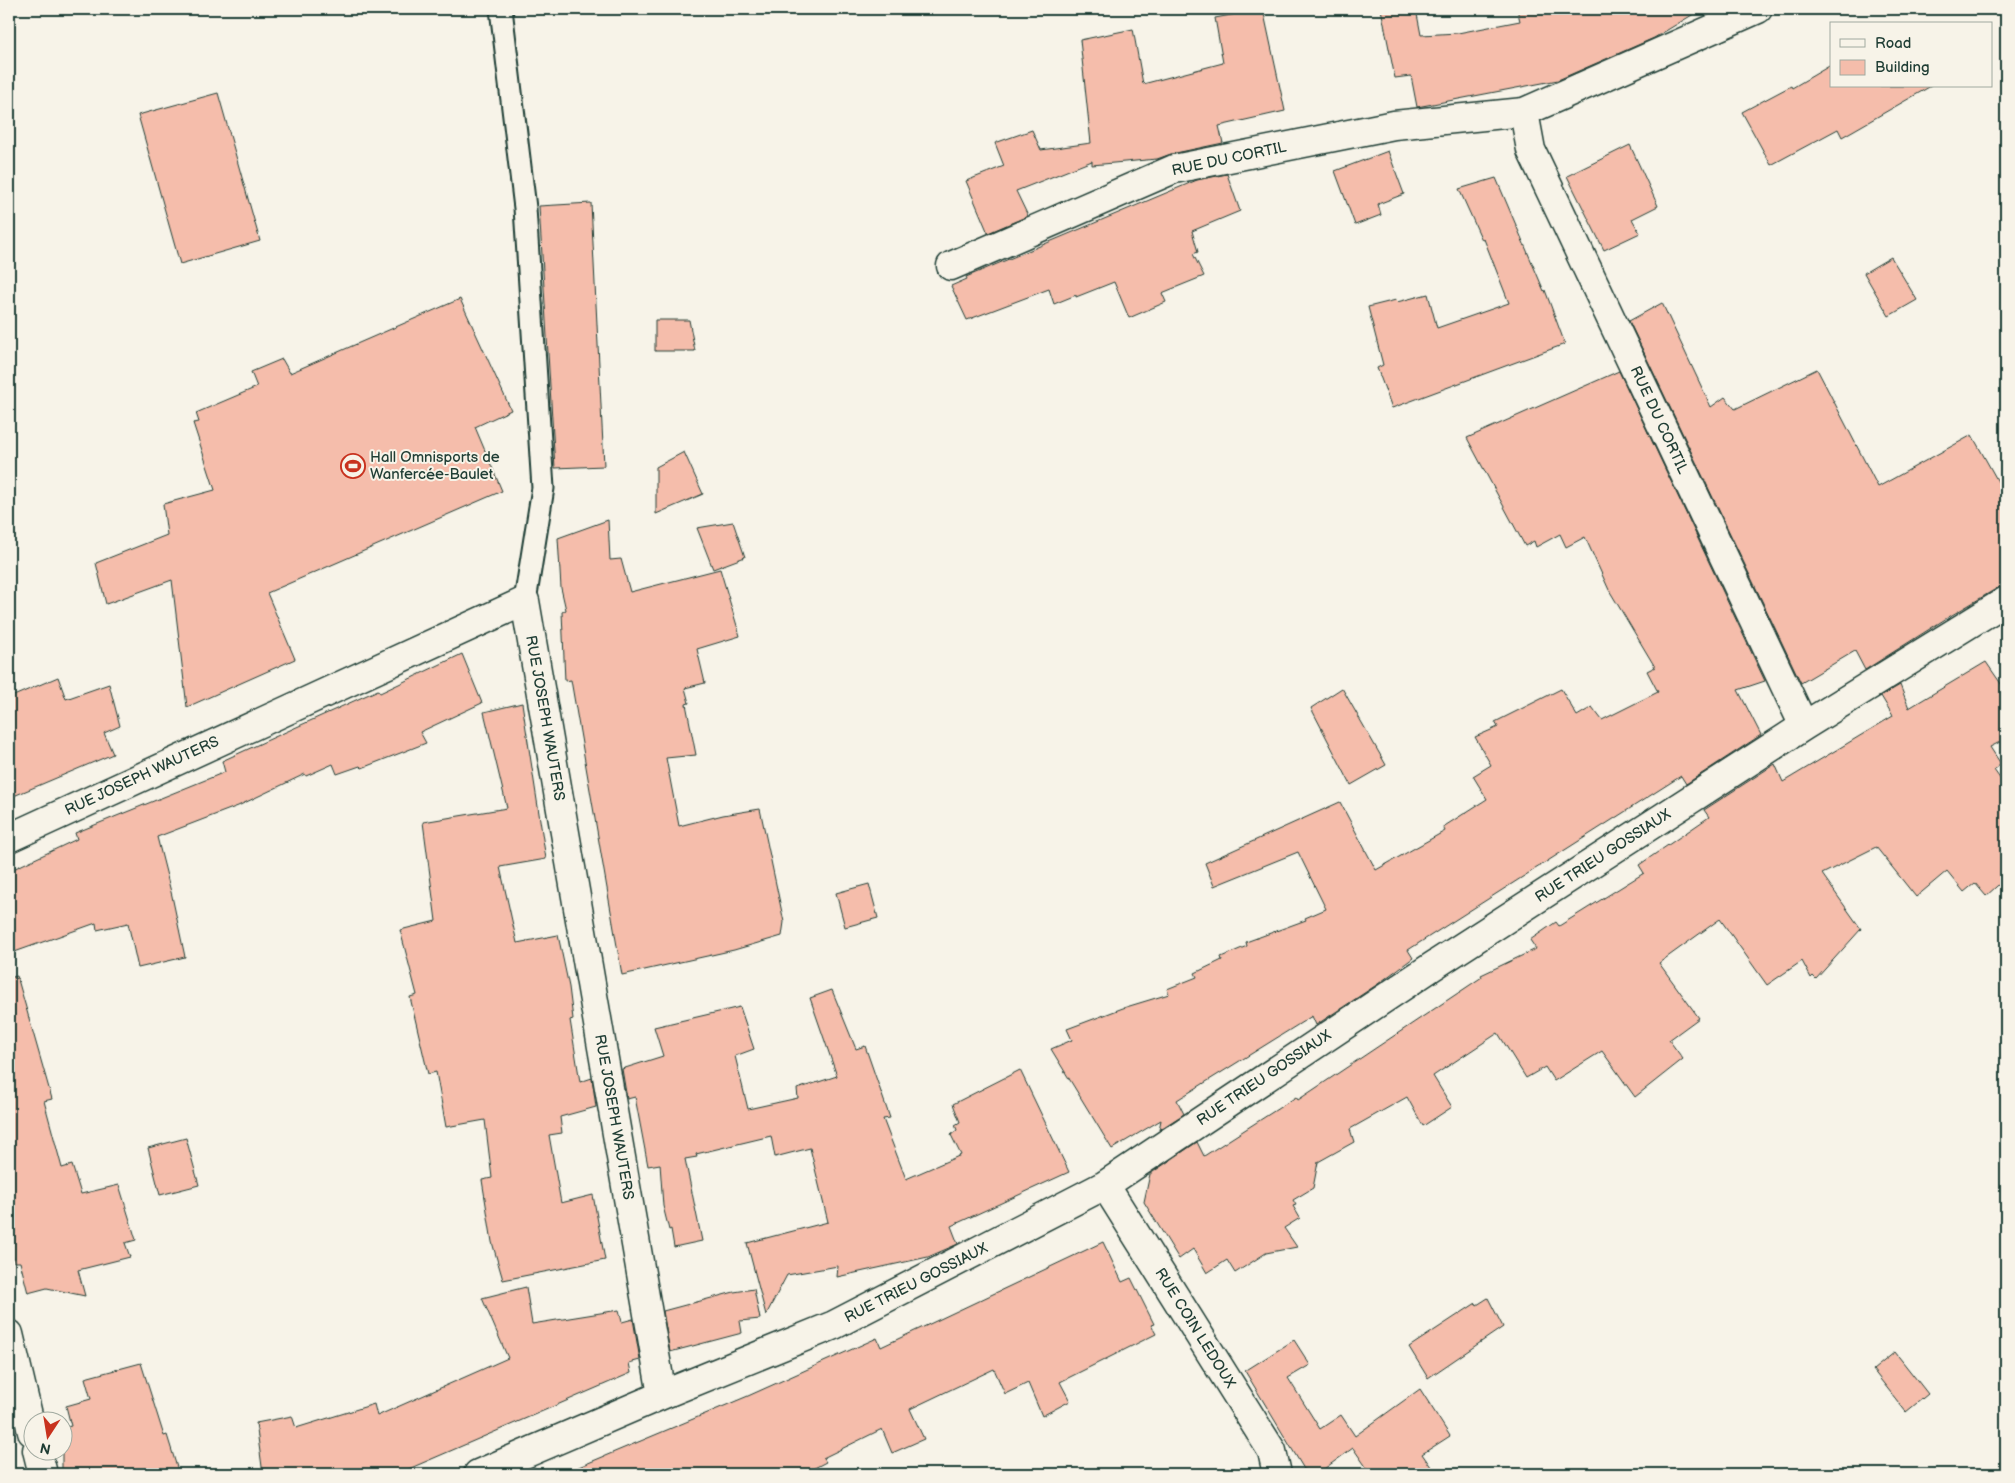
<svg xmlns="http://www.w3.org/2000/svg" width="2015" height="1483" viewBox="0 0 2015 1483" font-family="'Balsamiq Sans',sans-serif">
<rect width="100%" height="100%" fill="#f7f3e8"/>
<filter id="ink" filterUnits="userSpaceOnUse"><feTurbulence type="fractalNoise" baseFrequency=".02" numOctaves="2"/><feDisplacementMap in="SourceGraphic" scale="10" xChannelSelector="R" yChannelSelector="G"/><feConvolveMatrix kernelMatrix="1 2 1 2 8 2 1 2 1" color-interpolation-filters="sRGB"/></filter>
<g filter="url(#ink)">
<path fill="#f5bdab" stroke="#1f3d34" d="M1263,9l22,102 -66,15 4,17 -52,11 -14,5 -65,6v-4l-76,30 12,25 -40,17 -22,-52 38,-15 -9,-23 37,-13 9,20 50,-7 -11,-103 53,-11 10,55 80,-21 -8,-45z
M1381,9h35l5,26 37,-2 62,-12 -3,-12h185l-48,29 -96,42 -141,27 -6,-31 -16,2z
M1831,65v21h100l-89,51 -4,-8 -67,36 -29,-53 49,-26 1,2z
M218,93l42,148 -80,23 -42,-149z
M1630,145l28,61 -26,13 8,14 -36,17 -37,-74z
M1388,151l16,43 -26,10 3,11 -26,10 -20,-54z
M1227,174l13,37 -48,20 6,21 -5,2 11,22 -42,17 4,9 -37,16 -15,-36 -38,15v-2l-22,9 -5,-15 -82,31 -16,-34 16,-7 -1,-2 231,-97z
M1496,178l48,113 1,-1 20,54 -173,64 -15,-40 6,-3 -15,-58 28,-7 1,2 31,-8 9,34 72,-25 -25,-64 -2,1 -23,-51z
M591,203l13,263 -49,2 -16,-262z
M1891,257l26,43 -28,16 -25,-43z
M460,299l51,111 -36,17 27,64 -235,102 28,66 -108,48 -15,-127 -66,24 -10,-41 71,-28 -4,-31 52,-14 -22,-67 6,-1 -3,-9 61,-26 -6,-15 31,-13 8,14z
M1662,303l49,104 14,-10 10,12 82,-40 61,118 94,-52 34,61v87l-59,35 -82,52 -10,-19 -54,32 -172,-362z
M655,320h34l6,31h-40z
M1619,371l146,310 -27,9 23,45 -75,49 -5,-8 -273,174 5,8 -35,26 -62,41 -4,-9 -135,84 7,14 -25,16 2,-10 -49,29 -61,-100 21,-9 -5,-11 56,-21 46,-14 -2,-5 30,-12 -2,-4 27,-13 -1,-3 26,-11 -1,-4 60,-22 -1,-2 21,-9 -28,-57 -84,34 -9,-23 135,-61 36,68 69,-39 -2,-4 44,-28 -14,-23 18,-11 -16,-28 23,-10 -3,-5 66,-33 16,27 15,-9 10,13 56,-28 -11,-21 8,-4 -46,-77 -24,-53 -19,10 -6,-13 -24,13 -2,-6 -9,5 -58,-108z
M684,452l19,42 -47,20v-47z
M608,520l2,40 11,-1 9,33 90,-23 20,67 -43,13 8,34 -20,5 4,15 -3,1 10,51 -30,3 13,68 44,-11 37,-6 24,113 -2,14 -48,14 -112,25 -51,-295 -6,1 -3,-69 4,-2 -5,-22 -3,-50z
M733,522l12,35 -32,12 -16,-41z
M462,654l20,49 -62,29 6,11 -64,25 -2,-2 -23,8 -4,-10 -27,12 -1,-2 -67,32 -81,31 15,59 13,61 -47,11 -10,-45 -31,7 -1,-7 -87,31v-83l68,-32 -2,-6 150,-61 -3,-11 156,-71 2,3z
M1986,662l20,29v48l-16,8 11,17 -7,6 12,17v91l-20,18 -11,-13 -11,9 -17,-21 -31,26 -40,-50 -54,27 39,55 -45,50 -3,-3 -2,2 -9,-17 -35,24 -47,-66 -61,44 40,55 -30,22 14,19 -48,38 -33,-46 -48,30 -9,-14 -19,11 -28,-45 -65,43 19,31 -29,19 -16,-29 -57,32 4,13 -36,20 -5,26 -20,12 3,5 -3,1 7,12 -16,10 13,19 -31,6 -31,20 -8,-13 -20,13 -14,-24 -14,10 -35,-57 6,-28 47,-32 7,14 92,-59 2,3 184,-123 -1,-2 55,-26 -6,-9 26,-18 3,4 85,-53 -5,-8 70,-48 -5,-7 71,-46 8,18 110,-66 -12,-20 19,-11 9,23z
M58,677l8,22 43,-15 11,42 -16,7 9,21 -104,44v-100z
M1342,688l44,77 -35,20 -40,-77z
M522,703l24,156 -46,8 17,76 41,-8 11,52 4,32 -3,1 10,62 12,-4 4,29 -36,10 2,16 -13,2 12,68 32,-8 12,65 -102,20 -11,-38 -10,-62 10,-2 -7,-58 -39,7 -10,-55 -8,2 -18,-77 7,-2 -17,-65 36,-9 -13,-99 84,-14 -23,-96z
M869,884l9,34 -33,9 -9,-34z
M17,976l35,123 -8,2 18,67 10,-3 9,29 38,-9 17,55 -11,3 5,14 -52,13 7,26 -38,-8 -19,5 -8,-31h-6l-5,-23v-261z
M832,990l24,59 9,-3 25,72 -7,1 23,60 55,-24 -10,-20 6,-5 -2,-5 5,-3 -7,-18 67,-34 49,102 -118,54 7,18 -30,13 -91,20 1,-11 -51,9 -21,40 -19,-72 81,-21 -18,-74 -35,9 -4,-21 -75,18 1,3 -12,2 17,82 -28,6 -3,-18 -2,1 -6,-24 -3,-42 -12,2 -13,-69 -8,2 -5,-30 41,-13 -9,-29 86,-20 14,42 -19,7 13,53 50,-11 -1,-9 40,-13 -27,-78z
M186,1138l13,47 -39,10 -12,-47z
M1103,1242l19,40 9,-4 23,46 -3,1 5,9 -96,48 10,19 -28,15 -14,-33 -23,11 -11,-25 -84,40 14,30 -32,14 -10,-24 -59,29 3,4 -23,12h-241l186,-78 129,-58 4,9z
M526,1287l6,37 87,-14 3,12 11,-3 7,41 -11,3 2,10 -234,101h-134l-7,-51 36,-7 4,12 78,-24 3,12 131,-58 -26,-60z
M754,1289l6,30 -20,2 2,12 -72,19 -7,-41 71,-19z
M1488,1298l15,29 -75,51 -19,-31 67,-44 1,2z
M1294,1340l16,25 -22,13 32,51 21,-14 14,21 65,-47 30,47 -28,18 14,20h-65l-18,-26 -36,26h-10l-62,-103z
M1895,1352l33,42 -22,18 -33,-42z
M141,1363l23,73 3,-1 12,39h-117v-46l9,-2 -5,-20 25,-7 -6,-21z"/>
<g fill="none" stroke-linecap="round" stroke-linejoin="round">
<defs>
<path id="service" d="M501,9l24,199 18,280 -18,113"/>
<path id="minor" d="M1758,9l-234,103 7,38 273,576
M951,266l223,-97 220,-44 130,-13
M9,838l516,-237 137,794
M1105,1185l167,266 5,23
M9,1334l23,98
M37,1450l6,24
M478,1474l184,-79 172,-70 271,-140 328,-219 371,-240 202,-125"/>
</defs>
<use href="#service" stroke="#1f3d34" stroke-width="25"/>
<use href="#minor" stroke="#1f3d34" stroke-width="31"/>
<use href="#service" stroke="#f7f3e8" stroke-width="21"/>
<use href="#minor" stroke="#f7f3e8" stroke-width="28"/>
</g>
</g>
<defs>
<symbol id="stadium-ring" viewBox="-11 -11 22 22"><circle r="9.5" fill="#f7f3e8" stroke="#c8321e" stroke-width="1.5"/><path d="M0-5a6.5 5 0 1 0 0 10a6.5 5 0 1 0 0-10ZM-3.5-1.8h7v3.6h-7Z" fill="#c8321e"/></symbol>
</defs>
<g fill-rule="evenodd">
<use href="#stadium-ring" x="339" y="452" width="28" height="28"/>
</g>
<g text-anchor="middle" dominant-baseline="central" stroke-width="4" stroke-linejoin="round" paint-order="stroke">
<g font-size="15" fill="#1f3d34" stroke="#f7f3e8">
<text transform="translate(1229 159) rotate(-12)">RUE DU CORTIL</text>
<text transform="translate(1659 420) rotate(65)">RUE DU CORTIL</text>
<text transform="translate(545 718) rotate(80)">RUE JOSEPH WAUTERS</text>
<text transform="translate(142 776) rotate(-25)">RUE JOSEPH WAUTERS</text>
<text transform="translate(1603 856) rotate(-33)">RUE TRIEU GOSSIAUX</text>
<text transform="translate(1264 1078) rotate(-34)">RUE TRIEU GOSSIAUX</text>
<text transform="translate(614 1117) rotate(80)">RUE JOSEPH WAUTERS</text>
<text transform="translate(916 1283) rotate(-27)">RUE TRIEU GOSSIAUX</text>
<text transform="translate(1195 1328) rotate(58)">RUE COIN LEDOUX</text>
</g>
<g font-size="15" fill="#1f3d34" stroke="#f7f3e8" text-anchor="start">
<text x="370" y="457">Hall Omnisports de<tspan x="370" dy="17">Wanfercée-Baulet</tspan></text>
</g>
</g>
<rect width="2015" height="1483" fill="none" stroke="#f7f3e8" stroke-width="30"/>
<rect x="15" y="15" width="1985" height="1453" fill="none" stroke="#1f3d34" stroke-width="2" filter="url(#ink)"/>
<rect x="1830" y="22" width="162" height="65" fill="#f7f3e8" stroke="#a1aaa0"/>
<rect x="1840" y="39" width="25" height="8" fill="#f7f3e8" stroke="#a1aaa0"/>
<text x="1875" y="48" font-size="15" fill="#1f3d34">Road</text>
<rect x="1840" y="60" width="25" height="15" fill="#f5bdab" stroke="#a1aaa0"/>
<text x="1875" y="72" font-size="15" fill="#1f3d34">Building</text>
<g transform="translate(48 1436) rotate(192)"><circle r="24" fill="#f7f3e8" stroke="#a1aaa0"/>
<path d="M0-4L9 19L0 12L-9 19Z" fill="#c8321e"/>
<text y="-8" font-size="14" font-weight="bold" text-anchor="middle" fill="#1f3d34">N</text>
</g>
</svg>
